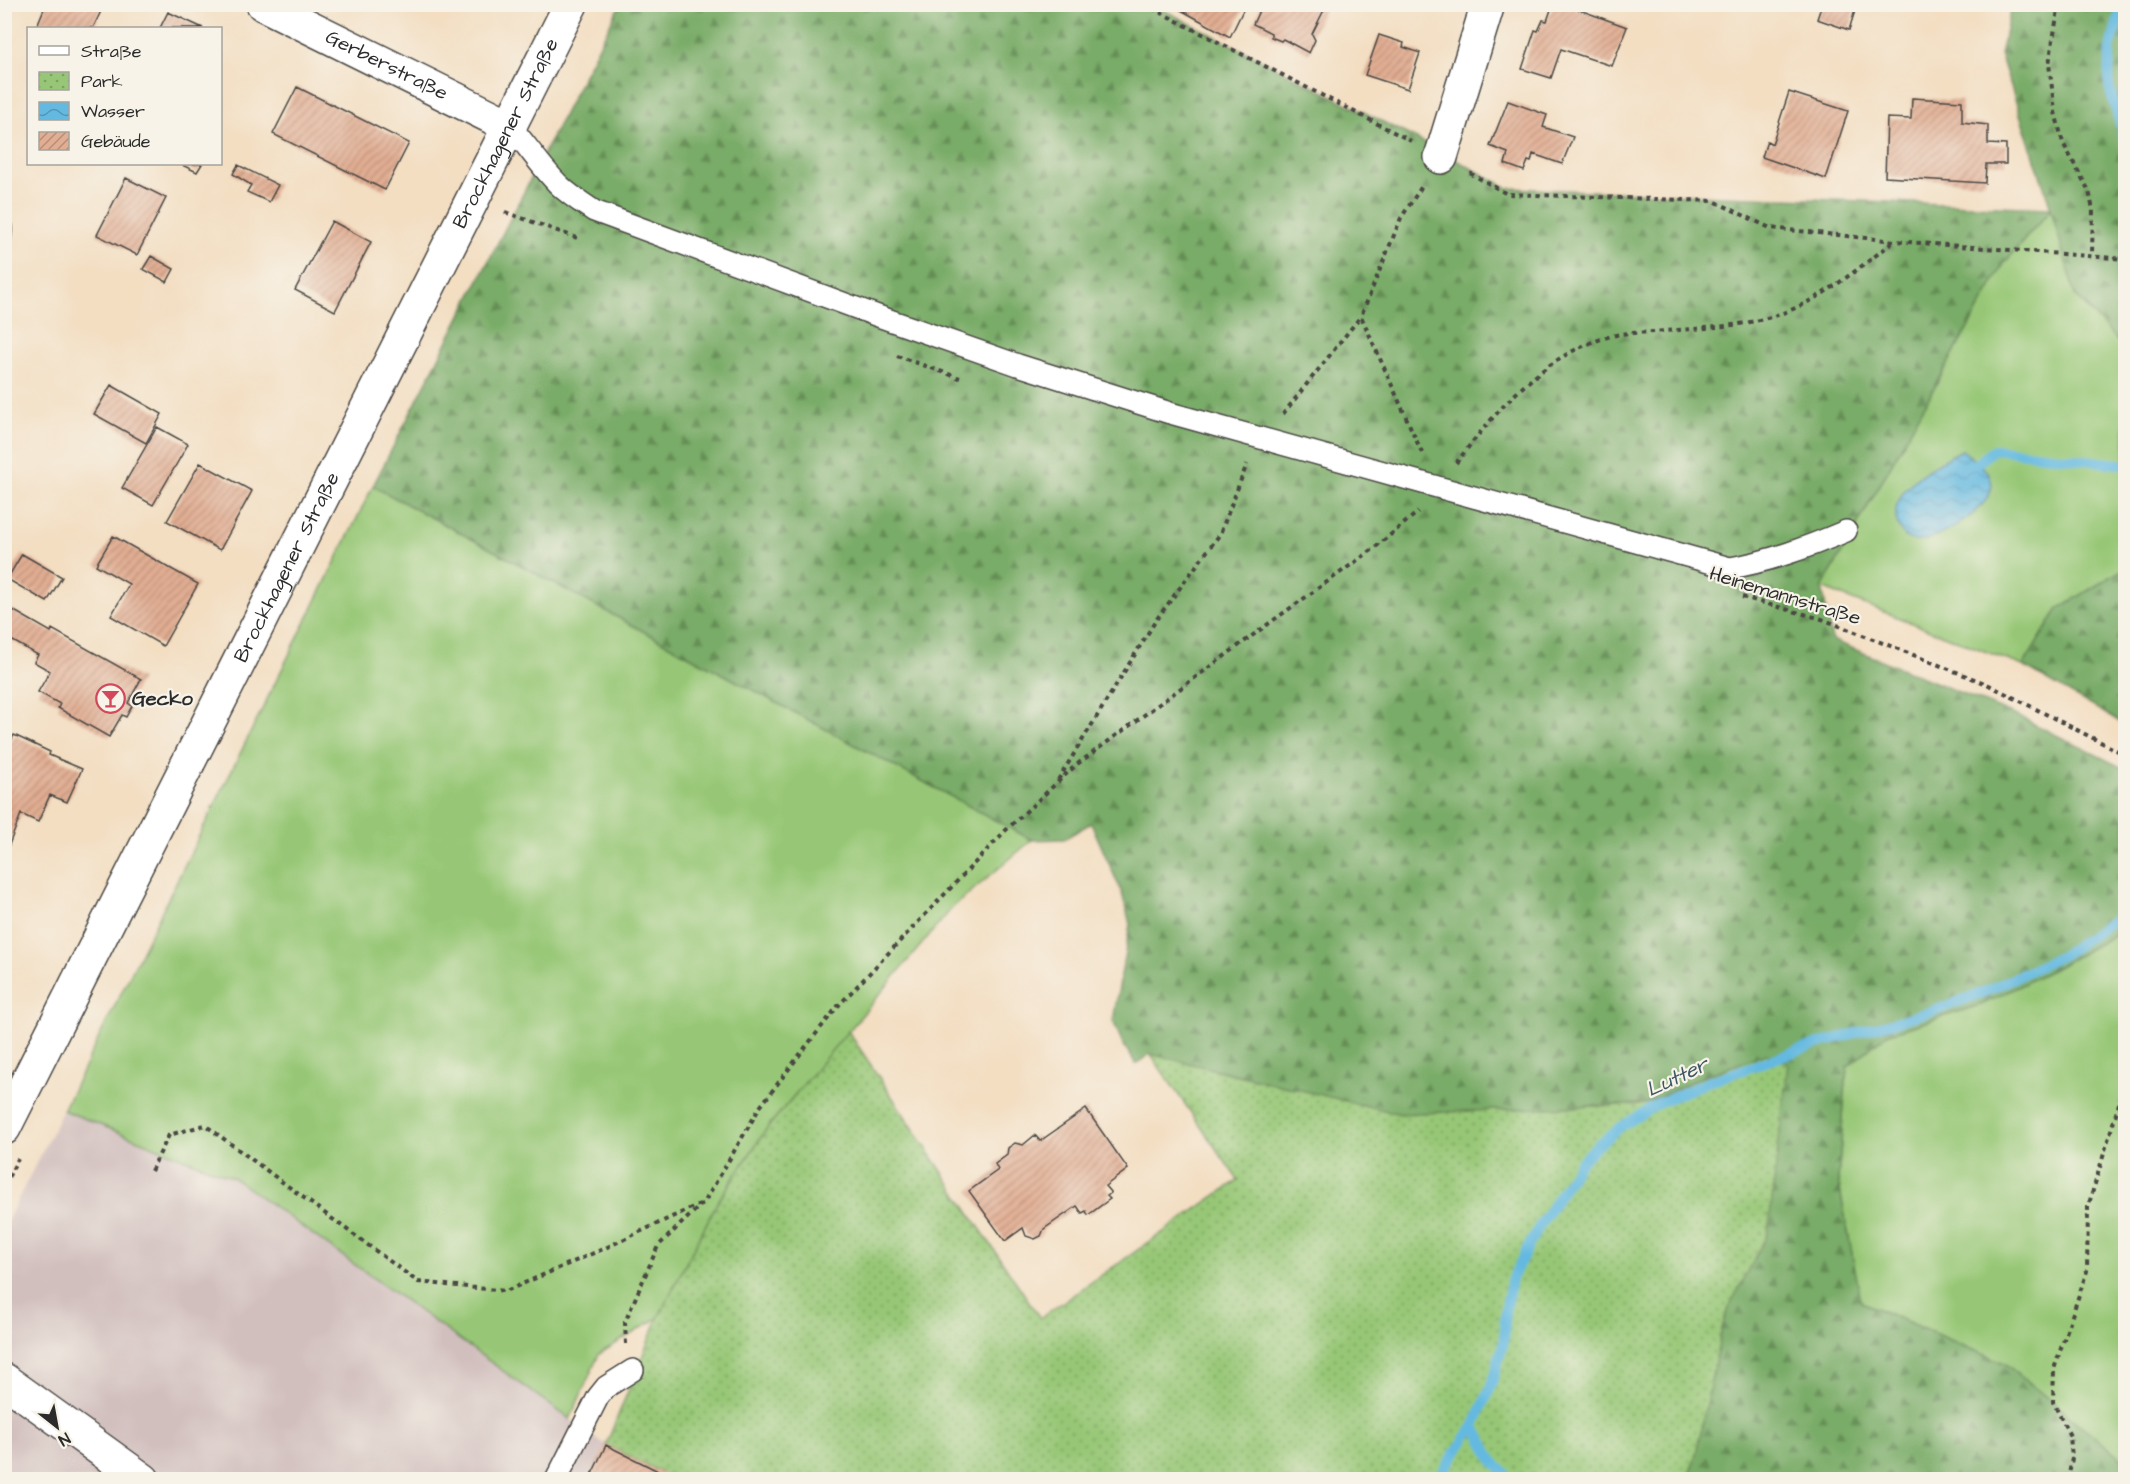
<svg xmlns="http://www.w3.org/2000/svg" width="2130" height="1484" viewBox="0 0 2130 1484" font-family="'Architects Daughter',sans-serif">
<defs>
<pattern id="forest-firs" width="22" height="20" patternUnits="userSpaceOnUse" patternTransform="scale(1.5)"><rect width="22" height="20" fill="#79ac67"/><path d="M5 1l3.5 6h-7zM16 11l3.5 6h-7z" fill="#638c55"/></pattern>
<pattern id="park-dots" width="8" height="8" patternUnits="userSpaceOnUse" patternTransform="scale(1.5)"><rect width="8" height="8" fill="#97c776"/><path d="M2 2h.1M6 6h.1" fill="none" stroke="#7ba261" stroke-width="1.8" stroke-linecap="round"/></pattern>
<pattern id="water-waves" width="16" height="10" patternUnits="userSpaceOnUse" patternTransform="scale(1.5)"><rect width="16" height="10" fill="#64b9e1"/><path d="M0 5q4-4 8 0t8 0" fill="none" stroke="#5397b7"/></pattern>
<pattern id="building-hatch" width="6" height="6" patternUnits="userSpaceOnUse" patternTransform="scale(1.5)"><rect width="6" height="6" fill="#e2ae93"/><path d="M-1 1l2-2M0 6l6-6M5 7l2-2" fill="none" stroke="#b78e78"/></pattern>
</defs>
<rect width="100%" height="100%" fill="#f7f3e8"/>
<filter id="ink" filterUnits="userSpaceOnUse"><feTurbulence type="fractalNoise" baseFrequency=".0167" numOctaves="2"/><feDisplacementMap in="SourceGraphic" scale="12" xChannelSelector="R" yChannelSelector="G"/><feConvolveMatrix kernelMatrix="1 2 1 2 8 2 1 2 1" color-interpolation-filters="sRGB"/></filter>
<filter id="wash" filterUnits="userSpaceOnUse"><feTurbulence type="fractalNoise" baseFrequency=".008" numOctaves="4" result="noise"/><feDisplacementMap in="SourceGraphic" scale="24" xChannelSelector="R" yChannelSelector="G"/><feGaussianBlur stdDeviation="1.35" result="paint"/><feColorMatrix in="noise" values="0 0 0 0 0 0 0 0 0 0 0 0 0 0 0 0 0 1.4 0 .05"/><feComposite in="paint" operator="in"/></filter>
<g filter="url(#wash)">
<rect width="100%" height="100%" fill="#f3dec2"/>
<path fill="#d1bfbe" d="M63,1110l171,68 372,267 70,34h-671l-1,-252z"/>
<path fill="#97c776" stroke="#617950" stroke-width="1.5" d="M2052,208l23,87 50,54v219l-67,41 -35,57 -201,-78 183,-326z
M373,486l659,354 -79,67 -185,220 -51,76 -59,115 -59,36 -29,65 -336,-241 -171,-68z
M2125,929v532l-121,-98 -143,-61 -23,-123 9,-112 40,-33 96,-30 74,-37z"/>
<path fill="url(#forest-firs)" stroke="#526c49" stroke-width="1.5" d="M620,5h534l280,143 74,40 543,20 -51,-154 12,-49h113v344l-50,-54 -24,-86 -46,53 -183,326 10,52 192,79 101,50v160l-68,38 -74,37 -96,30 -40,33 -9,112 23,123 143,61 121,98v18h-438l8,-20 27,-131 7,-21 37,-253 -69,25 -52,25 -245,10 -250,-60 -14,10 -13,-20 -10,-23 17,-97 -8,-31 -31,-70 -27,16 -32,1 -659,-354z
M2125,568v157l-102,-59 35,-57z"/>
<path fill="url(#park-dots)" stroke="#617950" stroke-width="1.5" d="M848,1031l192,287 198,-138 -88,-126 250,60 245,-10 52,-25 69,-25 22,9 -20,170 -39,74 -7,21 -27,131 -8,20 -1011,1 -70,-35 52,-127 59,-115 51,-76z"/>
<path fill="url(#water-waves)" stroke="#487286" stroke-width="1.5" d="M1962,450c8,7 21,15 27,25 17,27 -51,67 -73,66 -8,-1 -14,-6 -17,-13 -17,-37 38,-65 63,-78z"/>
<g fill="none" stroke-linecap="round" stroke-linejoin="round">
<path stroke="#64b9e1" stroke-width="10" d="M2122,4l-12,46 -1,36 17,58
M1977,464l17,-15 132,16
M1474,1425l19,36 19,19
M1437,1480l37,-55 16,-36 14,-48 1,-30 7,-33 25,-48 42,-66 18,-19 25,-19 39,-24 49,-21 104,-36 125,-36 45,-17 79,-37 63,-43"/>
</g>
<g id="blocks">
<path fill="url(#building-hatch)" d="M46,4h50l7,3 -10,21h-57z
M1170,4h76l-16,33z
M1262,4h65l-15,30 3,6 -6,13 -26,-14 -2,2 -10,-4v-4l-18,-9z
M1553,4h10l64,23 -15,39 -51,-17 -10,29 -29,-9 13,-39 3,1 5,-11 4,1z
M1822,4h35l-8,26 -32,-11z
M168,12l35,16h-43z
M1379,35l25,8 -1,4 17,6 -12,36 -43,-14z
M297,87l112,56 -24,47 -112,-56z
M1789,92l59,19 -22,68 -64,-22 5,-16 5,3z
M1912,98l50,3v21l26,3v19l18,1v19h-20l-1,19 -100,-6 2,-59 24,1z
M1508,101l39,14 -4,12 30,10 -11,27 -29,-10 -2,8 -3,-1 -4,10 -19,-7 3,-11 -18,-7z
M180,164h22l-5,8z
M238,165l40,20 -9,17 -22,-10 4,-7 -18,-11z
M126,178l40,20 -29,57 -40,-20z
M332,221l39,21 -36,69 -40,-21z
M4,224l9,1 -6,51h-3z
M151,256l23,13 -7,13 -24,-13z
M111,385l51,29 -16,29 -52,-29z
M157,427l31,17 -35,61 -31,-17z
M200,463l52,28 -32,59 -53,-29z
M113,536l85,48 -35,62 -52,-30 18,-32 -33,-19z
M22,554l40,23 -15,25 -40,-23z
M4,605l47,27 1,-3 89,50 -13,24 4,3 -6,11 -4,-2 -13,22 -51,-29 2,-4 -22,-12 12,-21 -16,-9 4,-7 -34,-19z
M14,735l36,17 -1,3 33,14 -15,33 -17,-7 -12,27 -17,-8 -16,41 -1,-100z
M1086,1109l42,60 -23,17 6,7 -4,3 3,3 -22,16 -2,-4 -4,2 -5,-7 -33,23 -3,7 -6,3 -9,-3 -3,-8 -18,13 -36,-50 29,-21 -3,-6 12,-9 1,-7 7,-5 8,2 12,-10 5,6z
M606,1445l70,35h-87z"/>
</g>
</g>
<g filter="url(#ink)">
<use href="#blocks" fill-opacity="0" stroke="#494642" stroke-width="1.5"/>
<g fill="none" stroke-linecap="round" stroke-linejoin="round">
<defs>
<path id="service" d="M510,126c17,19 31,41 49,59 10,10 23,18 35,26l284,105 140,49 152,48 560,155c41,-7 78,-21 116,-37
M556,1480l42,-83 8,-10 27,-17"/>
<g id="minor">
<path id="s1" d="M263,4l247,122"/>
<path d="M1441,157l47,-153"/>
<path d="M4,1380l139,100"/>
</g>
<g id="secondary">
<path id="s2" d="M4,1128l567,-1124"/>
</g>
</defs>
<use href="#service" stroke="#494642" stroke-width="24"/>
<use href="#minor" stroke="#494642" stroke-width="36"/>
<use href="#secondary" stroke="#494642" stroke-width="36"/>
<path stroke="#494642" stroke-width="4" stroke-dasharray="4.5 4.5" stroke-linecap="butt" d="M1144,4l267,137
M2059,4l-10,60 6,48 8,31 26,48 4,19 -1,45
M1470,173l37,21 207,7 56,27 125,13 231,18
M505,212l75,27
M897,356l63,22
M1283,414l78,-98
M1422,453l-61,-137 40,-98 21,-32
M1456,463c41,-53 88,-110 156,-127 13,-4 28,-3 41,-4 45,-4 93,-4 135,-21 39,-15 74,-46 107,-70
M1742,597l80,22 165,65 139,71
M1058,780l98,-160 64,-86 27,-70
M151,1171l18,-36 36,-10 213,157 88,9 97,-42 99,-46
M4,1185l14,-26
M626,1344l-1,-22 33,-76 47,-45 55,-94 44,-58 34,-43 167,-175 71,-66 199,-146 97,-69 46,-38
M2068,1480l4,-22 -2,-22 -17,-34 1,-33 33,-98 1,-64 38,-127"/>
<use href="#service" stroke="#fff" stroke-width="21"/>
<use href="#minor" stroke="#fff" stroke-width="33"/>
<use href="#secondary" stroke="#fff" stroke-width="33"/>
</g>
</g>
<defs>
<symbol id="bar-ring" viewBox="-11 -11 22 22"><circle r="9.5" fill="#f7f3e8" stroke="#d1495b" stroke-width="1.5"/><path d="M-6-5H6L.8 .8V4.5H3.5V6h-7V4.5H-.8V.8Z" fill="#d1495b"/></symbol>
</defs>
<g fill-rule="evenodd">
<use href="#bar-ring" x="94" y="682" width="33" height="33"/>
</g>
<g text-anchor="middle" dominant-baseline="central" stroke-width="4.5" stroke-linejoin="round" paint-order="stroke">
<g font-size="20" fill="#2b2b2b" stroke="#f7f3e8">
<text stroke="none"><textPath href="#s1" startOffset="138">Gerberstraße</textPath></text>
<text stroke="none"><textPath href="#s2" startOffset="1114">Brockhagener Straße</textPath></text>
<text stroke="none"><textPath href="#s2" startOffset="628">Brockhagener Straße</textPath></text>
<text transform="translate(1785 596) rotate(17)">Heinemannstraße</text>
</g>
<g font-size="20" font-weight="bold" fill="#2b2b2b" stroke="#f7f3e8" text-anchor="start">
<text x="132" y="699">Gecko</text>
</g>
<g font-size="21" font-style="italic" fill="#3c5662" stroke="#f7f3e8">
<text transform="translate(1677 1077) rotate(-25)">Lutter</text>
</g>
</g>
<rect width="2130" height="1484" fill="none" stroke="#f7f3e8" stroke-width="24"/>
<rect x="27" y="27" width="195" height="138" fill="#f7f3e8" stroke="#a5a39c" stroke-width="1.5"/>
<rect x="39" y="46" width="30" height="9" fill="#ffffff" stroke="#a5a39c" stroke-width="1.5"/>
<text x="81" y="57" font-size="18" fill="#2b2b2b">Straße</text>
<rect x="39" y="72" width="30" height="18" fill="url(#park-dots)" stroke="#a5a39c" stroke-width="1.5"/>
<text x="81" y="87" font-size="18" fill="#2b2b2b">Park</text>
<rect x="39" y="102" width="30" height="18" fill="url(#water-waves)" stroke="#a5a39c" stroke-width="1.5"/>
<text x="81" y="117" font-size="18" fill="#2b2b2b">Wasser</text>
<rect x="39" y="132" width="30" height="18" fill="url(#building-hatch)" stroke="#a5a39c" stroke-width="1.5"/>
<text x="81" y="147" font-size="18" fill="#2b2b2b">Gebäude</text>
<g transform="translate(57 1427) rotate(149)" stroke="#f7f3e8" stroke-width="4.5" paint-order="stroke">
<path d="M0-4.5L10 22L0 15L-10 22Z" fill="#2b2b2b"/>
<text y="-9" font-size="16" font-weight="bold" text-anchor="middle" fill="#2b2b2b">N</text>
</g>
</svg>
